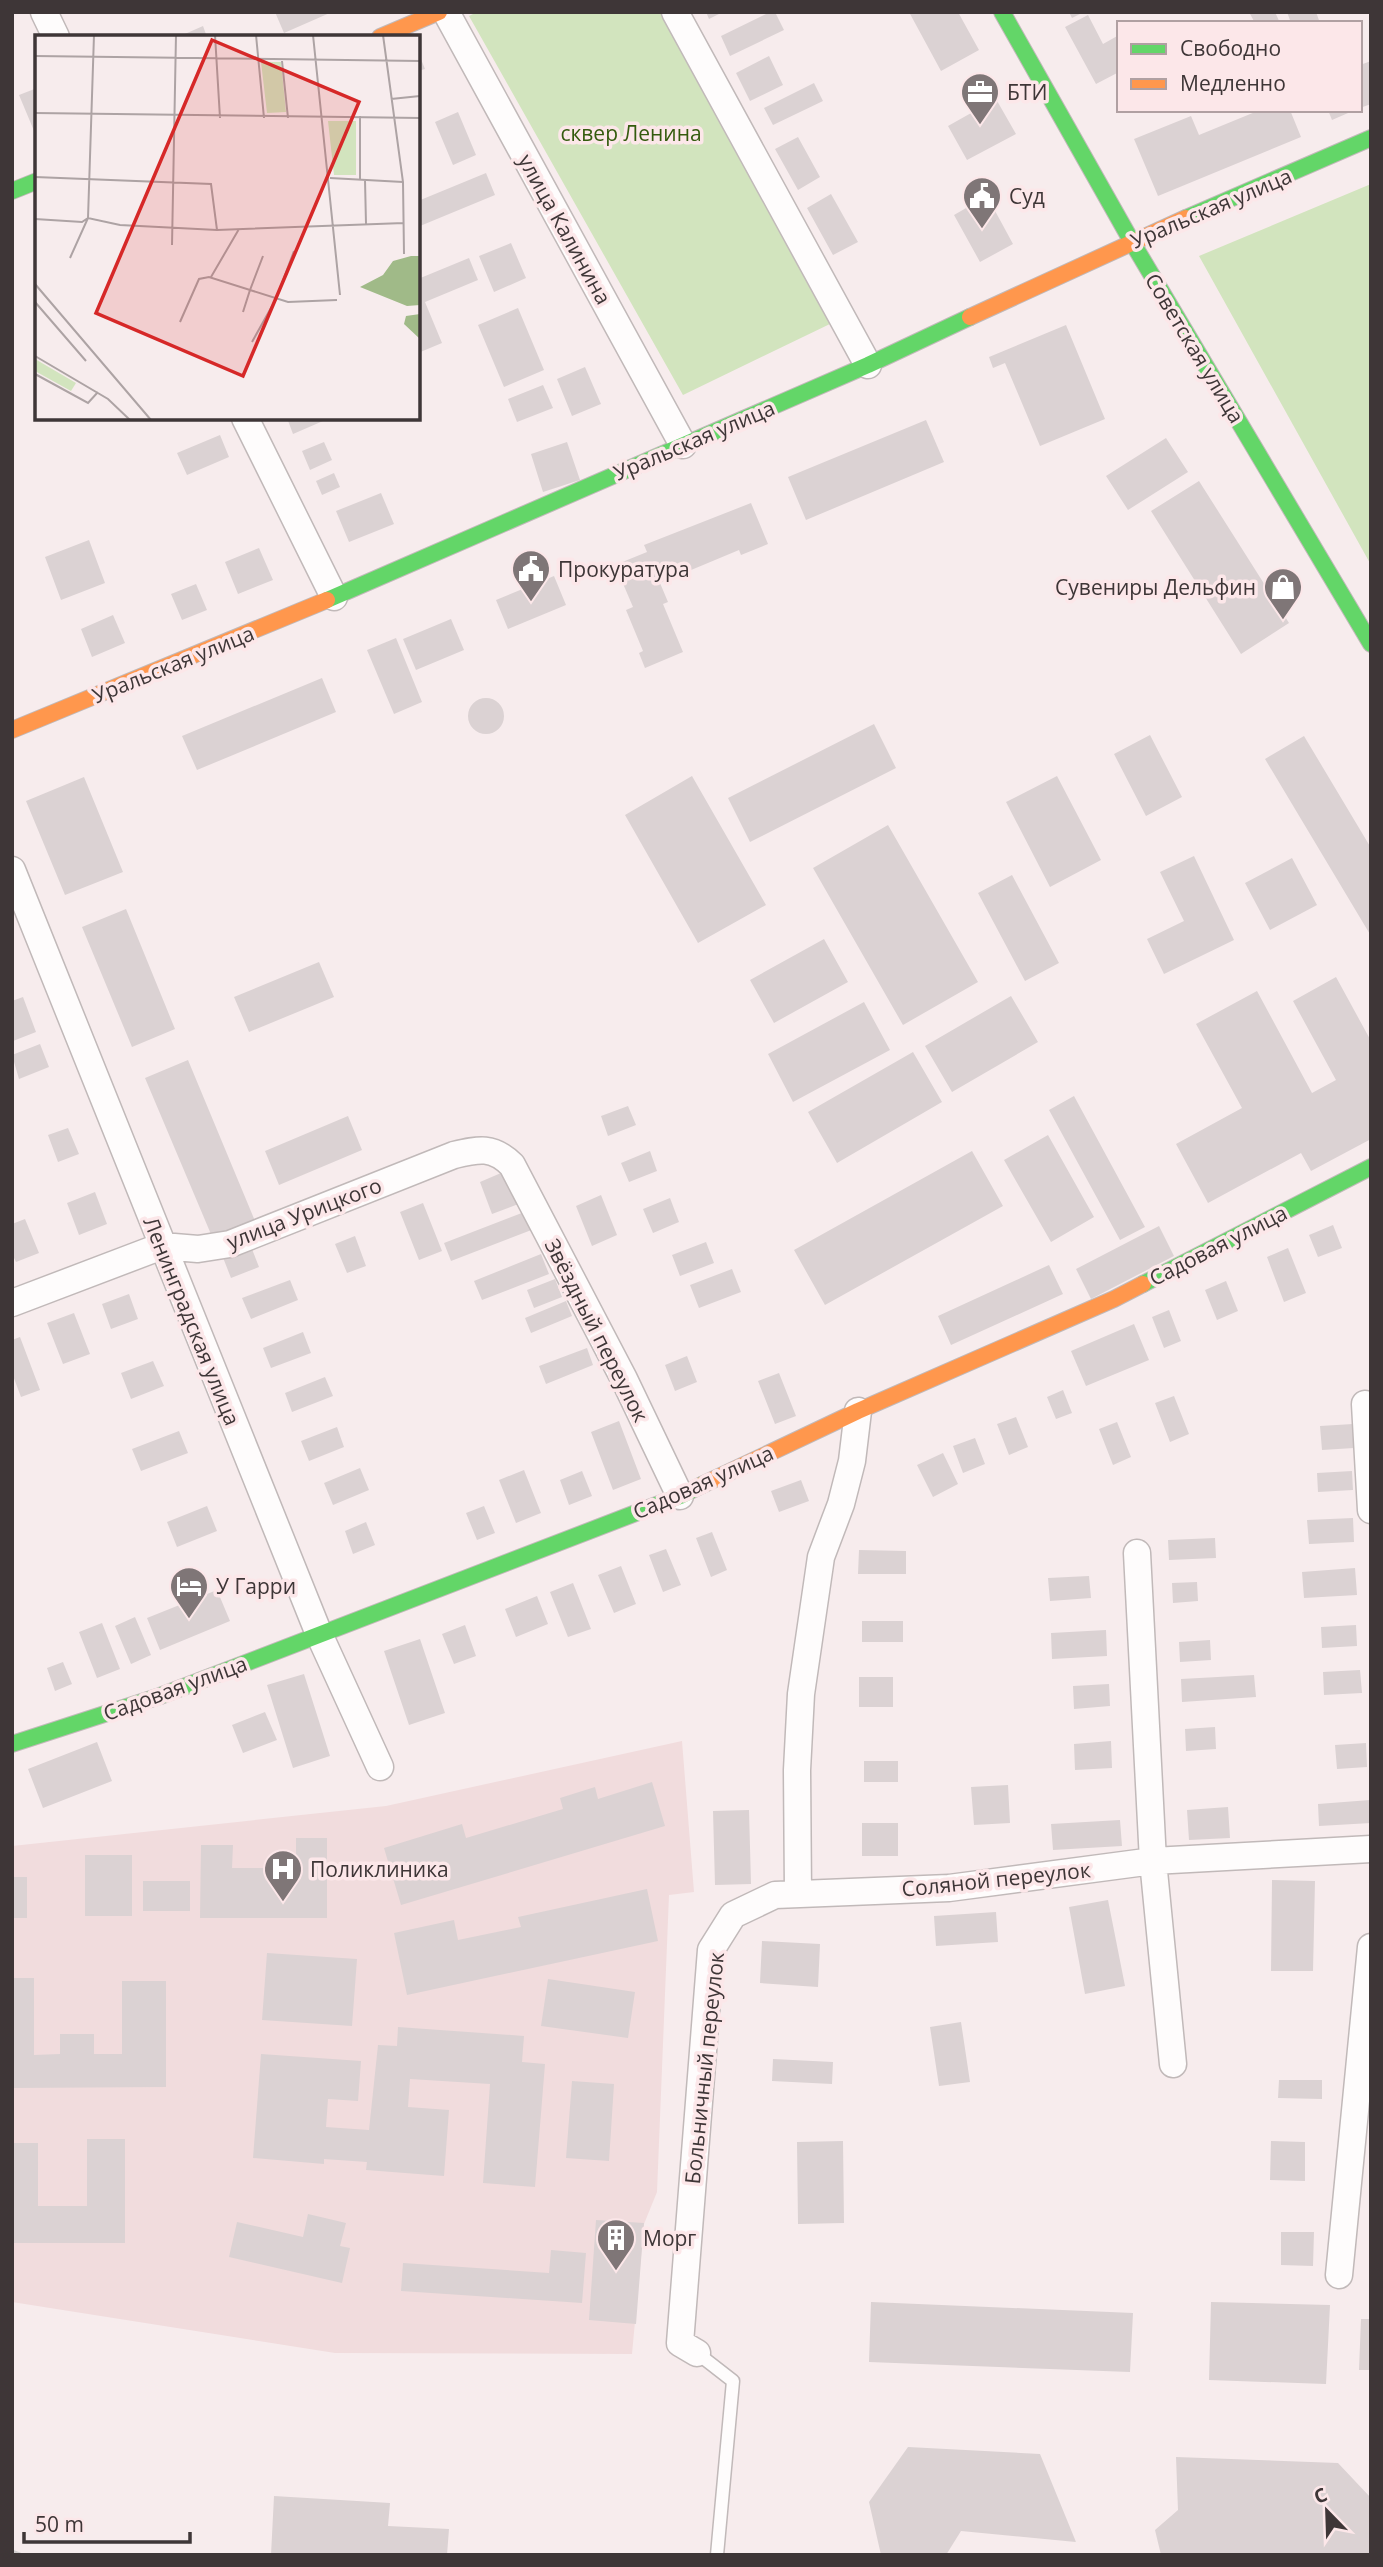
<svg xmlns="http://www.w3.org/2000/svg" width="1383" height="2567" viewBox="0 0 1383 2567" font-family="'Open Sans',sans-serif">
<rect width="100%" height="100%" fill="#f7eced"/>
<path fill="#f1dcdd" d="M682,1741l12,151 -25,3 -12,297 -13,32 -12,130 -297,-1 -323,-51v-456l374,-40z"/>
<path fill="#d2e4be" d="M477,12h183l172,311 -149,72 -214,-379z
M1371,184v381l-172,-309z"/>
<path fill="#dbd2d3" d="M275,12h57l-48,21z
M706,12h17l-14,7z
M770,12h5l9,18 -54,26 -9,-20z
M909,12h49l21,38 -38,21z
M1069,12h15l-12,6z
M1249,12h26l5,11h-25z
M1287,12h29l4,11h-29z
M1088,15l15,29 16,-9v37l-23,12 -31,-57z
M203,26l4,11h-29z
M418,52l7,17 -7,2z
M769,56l14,29 -33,16 -14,-28z
M1371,61v43l-11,4v-43z
M814,83l9,18 -50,24 -9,-17z
M37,88v50l-18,-43z
M996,99l20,35 -49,26 -19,-34z
M1260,110h30l11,27 -143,59 -24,-57 57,-23 8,19z
M1328,110h27l-23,10z
M458,112l18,43 -23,10 -18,-43z
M798,137l22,40 -22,13 -23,-41z
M486,173l9,22 -75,31 -2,-25z
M831,194l27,48 -25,13 -26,-47z
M987,196l26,48 -33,18 -26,-47z
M511,243l15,35 -32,14 -15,-36z
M469,258l9,22 -53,22 17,41 -24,10v-74z
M518,308l26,62 -40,17 -26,-62z
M1066,325l39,94 -65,27 -35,-83 -12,5 -4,-11z
M585,367l16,37 -29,12 -15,-37z
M543,385l10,23 -36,14 -9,-23z
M287,418h43l-37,16z
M926,420l18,42 -138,58 -18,-43z
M220,435l9,22 -42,18 -10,-22z
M1166,438l22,34 -60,38 -22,-34z
M324,442l8,18 -22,10 -8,-19z
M567,442l13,38 -37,12 -12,-38z
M334,473l6,14 -18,8 -6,-14z
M1199,481l90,142 -48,31 -90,-143z
M381,493l13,31 -45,18 -13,-31z
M751,503l17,41 -27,11 -2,-5 -79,33 8,19 -5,2 20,48 -38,16 -6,-15 4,-2 -17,-41 7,-3 -18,-42 32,-13 -3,-7z
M89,540l16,43 -44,17 -16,-43z
M259,548l14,32 -35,14 -13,-32z
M554,576l12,29 -58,24 -12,-29z
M196,584l11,26 -25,10 -11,-26z
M113,615l12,28 -33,14 -11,-28z
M451,619l13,31 -48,20 -13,-31z
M396,638l26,64 -28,12 -27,-64z
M322,678l14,34 -139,58 -15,-34z
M468 716a18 18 0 1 1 36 0a18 18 0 1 1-36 0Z
M874,724l22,44 -146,74 -22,-44z
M1150,735l32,62 -36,19 -32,-62z
M1304,736l67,112v88l-106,-177z
M692,776l74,129 -68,38 -73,-128z
M1057,776l44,84 -51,27 -44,-85z
M84,777l39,95 -58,23 -39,-94z
M888,825l90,157 -75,43 -90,-157z
M1194,856l40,84 -70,34 -17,-35 37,-18 -24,-49z
M1292,858l25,47 -47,25 -25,-47z
M1012,875l47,88 -34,18 -47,-88z
M126,909l49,120 -43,18 -50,-120z
M824,939l24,43 -74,41 -24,-43z
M319,962l15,35 -85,35 -15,-35z
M1336,977l35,64v98l-60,32 -10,-18 -93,50 -32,-59 66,-36 -46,-84 61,-33 55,102 24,-13 -43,-79z
M1011,996l27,46 -86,50 -27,-46z
M23,997l13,35 -23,9 -1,-40z
M864,1002l26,48 -97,52 -25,-48z
M40,1044l9,23 -30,12 -7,-24z
M913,1052l29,50 -105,61 -29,-51z
M188,1060l67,161 -42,18 -68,-161z
M1074,1096l71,131 -25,13 -71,-130z
M628,1106l8,19 -28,11 -7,-20z
M348,1116l14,34 -83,35 -14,-34z
M68,1128l11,26 -21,8 -10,-27z
M1048,1135l46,82 -43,25 -47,-82z
M650,1151l7,20 -28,11 -8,-19z
M972,1151l31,55 -178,99 -31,-55z
M508,1170l13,33 -29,11 -12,-32z
M95,1192l12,32 -28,11 -12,-32z
M601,1195l16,40 -25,11 -16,-40z
M670,1198l9,24 -26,11 -10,-24z
M423,1203l19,48 -23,9 -19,-48z
M527,1211l7,18 -83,32 -7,-18z
M25,1219l14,34 -23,9 -4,-8v-30z
M1333,1225l9,23 -24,9 -9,-22z
M1159,1226l15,30 -83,43 -15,-30z
M355,1236l11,30 -19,7 -12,-29z
M706,1242l8,21 -34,13 -8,-21z
M250,1244l9,23 -28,11 -9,-23z
M1288,1248l18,45 -22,9 -17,-45z
M541,1254l8,20 -67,26 -8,-19z
M1049,1265l14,29 -112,51 -13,-29z
M732,1269l9,23 -42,16 -9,-23z
M555,1279l7,18 -28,11 -7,-18z
M290,1280l8,20 -47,19 -9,-21z
M1226,1281l12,30 -21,9 -12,-30z
M129,1294l9,25 -27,10 -9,-25z
M566,1301l6,15 -41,17 -6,-15z
M1169,1310l12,31 -17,7 -12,-31z
M74,1313l16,41 -27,10 -16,-41z
M1134,1324l15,36 -63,26 -15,-35z
M303,1332l8,21 -40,15 -8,-20z
M20,1337l20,53 -19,7 -9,-24v-33z
M587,1348l6,17 -47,19 -7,-18z
M687,1356l10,26 -22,9 -10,-26z
M153,1361l11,25 -33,13 -10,-26z
M779,1373l17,43 -21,8 -17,-43z
M325,1377l8,19 -41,16 -7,-19z
M1063,1390l9,23 -16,6 -9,-22z
M1174,1396l15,38 -19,8 -15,-39z
M1016,1417l12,30 -19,8 -12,-31z
M619,1421l22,58 -28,11 -22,-58z
M1117,1422l14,35 -18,8 -14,-36z
M1353,1424l1,24 -32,2 -2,-24z
M337,1427l7,20 -35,14 -8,-20z
M179,1431l9,22 -47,18 -9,-22z
M975,1438l10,26 -22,9 -10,-27z
M943,1453l15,31 -25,13 -16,-32z
M360,1468l9,22 -36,15 -9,-22z
M524,1470l17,43 -25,10 -17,-43z
M582,1471l10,25 -23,9 -9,-25z
M1352,1471l1,19 -35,2 -1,-19z
M801,1480l8,21 -30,11 -8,-21z
M207,1506l10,25 -40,16 -10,-25z
M484,1506l11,27 -18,7 -11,-27z
M1353,1518l1,24 -45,2 -2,-24z
M366,1522l9,23 -22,9 -8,-23z
M712,1532l15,38 -16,7 -15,-39z
M1215,1538l1,20 -47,2 -1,-20z
M666,1549l15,36 -18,7 -14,-37z
M859,1550l47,1v23h-48z
M621,1566l15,38 -22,9 -16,-38z
M1355,1568l2,27 -53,3 -2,-26z
M1089,1576l2,22 -41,3 -2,-23z
M1197,1582l1,19 -25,2 -1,-20z
M573,1583l18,46 -23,8 -18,-45z
M217,1590l13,31 -70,29 -13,-32z
M537,1596l11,28 -32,13 -11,-28z
M135,1617l16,38 -20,9 -16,-38z
M862,1621h41v21h-41z
M102,1623l18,46 -23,9 -18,-46z
M465,1625l11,31 -22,8 -12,-30z
M1356,1625l1,21 -35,2 -1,-21z
M1106,1630l1,26 -55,3 -1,-26z
M420,1639l25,74 -36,12 -25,-74z
M1210,1640l1,20 -31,2 -1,-20z
M63,1662l9,22 -17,7 -8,-23z
M1360,1670l2,23 -38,2 -1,-23z
M304,1674l26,82 -37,12 -26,-83z
M1254,1675l2,22 -74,5 -1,-23z
M859,1677h34v30h-34z
M1109,1684l1,22 -36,3 -1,-23z
M265,1712l12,28 -34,13 -11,-28z
M1215,1727l1,22 -30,2 -1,-22z
M1111,1741l1,27 -37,2 -1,-26z
M97,1742l15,39 -69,27 -15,-39z
M1366,1743l1,24 -30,2 -2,-24z
M864,1761h34v21h-34z
M652,1782l13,44 -264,79 -17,-57 78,-24 4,14 97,-29 -3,-11 35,-11 3,12z
M1008,1785l2,38 -36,2 -3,-38z
M1370,1800l1,23 -52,3 -1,-22z
M1228,1807l2,31 -41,2 -2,-30z
M749,1810l2,74 -36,1 -2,-74z
M1120,1820l2,26 -69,4 -2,-26z
M862,1823h36v33h-36z
M296,1838h31v80h-127l1,-73h32l-1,23h64z
M85,1855h47v61h-47z
M12,1877h15v41h-15z
M1272,1880l43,1 -2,90h-42z
M143,1881h47v30h-47z
M647,1889l11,52 -251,54 -13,-62 60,-13 4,20 63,-13 -3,-10z
M1108,1900l17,86 -40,8 -16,-87z
M996,1912l2,30 -62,4 -2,-30z
M762,1941l58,3 -2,43 -58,-4z
M267,1953l90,6 -5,67 -90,-6z
M12,1978h22v77l26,-1v-20h34v20h28v-73h44v106l-154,1z
M548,1979l87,13 -7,46 -87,-12z
M961,2022l9,60 -31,4 -9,-59z
M398,2027l126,9 -2,26 23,2 -10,123 -52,-4 7,-99 -80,-5 -2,28 41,3 -5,66 -78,-6 1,-8 -43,-3v5l-71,-6 8,-104 100,7 -3,40 -30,-2 -2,28 43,3 9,-85 19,1z
M773,2059l60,3 -1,22 -60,-3z
M1279,2080h43v19l-44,-1z
M572,2081l42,3 -5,77 -43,-3z
M87,2139h38v104h-113v-100h26v63h49z
M843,2141l1,82 -46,1 -1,-82z
M1271,2141l34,1v39l-35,-1z
M308,2214l38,9 -6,23 10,2 -8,35 -113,-26 8,-35 66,15z
M596,2220l48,3 -8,101 -47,-4z
M1281,2232h33l-1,34 -32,-1z
M551,2250l35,3 -4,50 -181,-12 2,-28 146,10z
M871,2302l262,11 -3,59 -261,-10z
M1211,2302l119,3 -4,79 -117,-4z
M1361,2319h10v51h-12z
M908,2447l132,7 36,88 -115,-11 -15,24h-65l-12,-53z
M1176,2457l162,6 33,35v57h-210l-6,-25 23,-20z
M274,2496l116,7 -2,23 61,3 -2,26h-176z"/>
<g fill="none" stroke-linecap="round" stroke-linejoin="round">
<defs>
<path id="lane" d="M697,2353l36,28 -16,174"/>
<path id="street" d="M44,12l12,25
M446,12l237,433
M675,12l193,353
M245,418l89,179
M12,870l307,764 61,133
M12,1303l150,-57 36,3 32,-5 224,-89c25,-6 39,-9 58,10l112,214 56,117
M1365,1404l6,106
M798,1893l-1,-123 4,-76 20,-137 20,-53 11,-43 6,-50
M1173,2064l-20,-203 218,-12
M1339,2275l32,-328
M697,2353l-17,-10 31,-393 22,-35 42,-20 174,-7 204,-27 -16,-308"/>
<path id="fast" d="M1002,12l130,230 239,402
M12,191l25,-10
M1186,218l185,-80
M327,600l541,-235 102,-48
M1143,1284l228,-117
M12,1744l148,-48 520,-200 22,-11"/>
<path id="slow" d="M380,37l59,-25
M970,317l216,-99
M12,730l315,-130
M702,1485l156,-74 256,-112 29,-15"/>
</defs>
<use href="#lane" stroke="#c1b9b9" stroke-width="15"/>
<use href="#street" stroke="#c1b9b9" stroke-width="29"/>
<use href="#fast" stroke="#c1b9b9" stroke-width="18"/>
<use href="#slow" stroke="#c1b9b9" stroke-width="18"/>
<use href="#lane" stroke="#fefcfc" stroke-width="12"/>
<use href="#street" stroke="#fefcfc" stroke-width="26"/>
<use href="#fast" stroke="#63d668" stroke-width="16"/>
<use href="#slow" stroke="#ff974d" stroke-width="16"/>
<path stroke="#d2cfcf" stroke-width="5" stroke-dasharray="12 12" stroke-linecap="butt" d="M12,2552l8,3"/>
</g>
<defs>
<symbol id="office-pin" viewBox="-11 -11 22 30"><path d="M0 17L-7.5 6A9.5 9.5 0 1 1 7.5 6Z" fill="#7f7677" stroke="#fce7e9"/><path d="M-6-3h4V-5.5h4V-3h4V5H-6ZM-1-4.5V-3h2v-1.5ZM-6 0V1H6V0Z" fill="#fff"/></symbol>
<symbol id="civic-pin" viewBox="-11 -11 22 30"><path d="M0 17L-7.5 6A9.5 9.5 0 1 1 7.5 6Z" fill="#7f7677" stroke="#fce7e9"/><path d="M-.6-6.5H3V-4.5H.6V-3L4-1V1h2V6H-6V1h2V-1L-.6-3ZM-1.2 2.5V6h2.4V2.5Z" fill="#fff"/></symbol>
<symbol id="shop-pin" viewBox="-11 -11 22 30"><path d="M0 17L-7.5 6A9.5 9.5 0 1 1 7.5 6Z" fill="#7f7677" stroke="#fce7e9"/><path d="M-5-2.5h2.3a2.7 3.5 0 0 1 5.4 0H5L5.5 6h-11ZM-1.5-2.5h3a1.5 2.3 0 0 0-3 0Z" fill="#fff"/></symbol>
<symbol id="hotel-pin" viewBox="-11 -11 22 30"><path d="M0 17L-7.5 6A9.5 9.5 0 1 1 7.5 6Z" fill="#7f7677" stroke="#fce7e9"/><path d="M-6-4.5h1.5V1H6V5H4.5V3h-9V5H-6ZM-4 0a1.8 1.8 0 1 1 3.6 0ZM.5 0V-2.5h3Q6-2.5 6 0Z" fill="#fff"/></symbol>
<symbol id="hospital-pin" viewBox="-11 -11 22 30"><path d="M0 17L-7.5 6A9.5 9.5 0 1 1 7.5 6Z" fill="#7f7677" stroke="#fce7e9"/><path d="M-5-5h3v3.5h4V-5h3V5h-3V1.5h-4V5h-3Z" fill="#fff"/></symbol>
<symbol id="building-pin" viewBox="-11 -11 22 30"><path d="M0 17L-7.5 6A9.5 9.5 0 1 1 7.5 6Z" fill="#7f7677" stroke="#fce7e9"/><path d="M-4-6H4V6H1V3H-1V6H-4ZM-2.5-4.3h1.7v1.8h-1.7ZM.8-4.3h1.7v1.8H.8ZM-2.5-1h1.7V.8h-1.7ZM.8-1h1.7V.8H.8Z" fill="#fff"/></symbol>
</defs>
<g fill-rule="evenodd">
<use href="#office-pin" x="958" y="70" width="44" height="60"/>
<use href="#civic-pin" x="960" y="174" width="44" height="60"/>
<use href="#civic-pin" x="509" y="547" width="44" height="60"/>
<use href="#shop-pin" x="1261" y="565" width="44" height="60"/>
<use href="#hotel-pin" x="167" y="1564" width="44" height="60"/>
<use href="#hospital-pin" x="261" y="1847" width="44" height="60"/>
<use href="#building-pin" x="594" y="2216" width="44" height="60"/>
</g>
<g text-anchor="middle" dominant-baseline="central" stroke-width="7" stroke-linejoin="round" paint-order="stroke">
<g font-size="21" fill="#3e3637" stroke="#fce7e9" text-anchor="start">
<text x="1007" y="92">БТИ</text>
<text x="1009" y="196">Суд</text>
<text x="558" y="569">Прокуратура</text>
<text x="1256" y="587" text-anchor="end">Сувениры Дельфин</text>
<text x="216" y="1586">У Гарри</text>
<text x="310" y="1869">Поликлиника</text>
<text x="643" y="2238">Морг</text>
</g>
<g font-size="21" fill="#345b0e" stroke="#fce7e9">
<text x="631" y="133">сквер Ленина</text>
</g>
<g font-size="21" fill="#3e3637" stroke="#fce7e9">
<text transform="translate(1211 208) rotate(-23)">Уральская улица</text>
<text transform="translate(565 229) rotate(61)">улица Калинина</text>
<text transform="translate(1195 348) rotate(59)">Советская улица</text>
<text transform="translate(694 440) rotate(-23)">Уральская улица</text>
<text transform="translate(173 664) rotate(-22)">Уральская улица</text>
<text transform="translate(304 1213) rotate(-21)">улица Урицкого</text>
<text transform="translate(1218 1245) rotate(-27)">Садовая улица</text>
<text transform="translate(192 1321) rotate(68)">Ленинградская улица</text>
<text transform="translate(597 1330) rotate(63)">Звёздный переулок</text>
<text transform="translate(703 1482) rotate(-24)">Садовая улица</text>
<text transform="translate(175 1688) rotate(-20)">Садовая улица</text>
<text transform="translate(996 1879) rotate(-6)">Соляной переулок</text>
<text transform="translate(704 2068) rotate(-84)">Больничный переулок</text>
</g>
</g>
<g transform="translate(35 35)">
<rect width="385" height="385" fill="#f7eced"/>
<path d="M226,27h20l5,50 -19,1zM293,86h28v54h-22zM0,324l41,24 -5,8 -36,-20z" fill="#d2e4be"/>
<path d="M376,221h9v49l-13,1 -47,-19 23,-12 10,-14zM385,279v25l-16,-15 2,-8z" fill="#a0ba88"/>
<path fill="none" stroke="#ada3a4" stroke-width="2" d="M180,0l5,83M221,0l8,83M278,0l27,260M348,0l20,147 1,72M0,21l385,5M247,26l6,57M356,64l29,-3M0,78l385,5M325,81v64M0,142l176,7 6,46M295,143l73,4M330,145l1,44M0,184l47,3 6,-4 32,7 97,5 187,-7M137,210l4,-210M35,223l18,-40 6,-183M176,242l28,-48M0,249l116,136M0,267l51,59M208,277l7,-22 38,12 49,-2M145,287l19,-43 10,-2 41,13 13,-34M217,307l24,-43 18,-48M0,321l73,43 22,21M0,339l53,29 10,-11"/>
<path fill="#d62828" fill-opacity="0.15" stroke="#d62828" stroke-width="3.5" d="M177,5l147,62 -116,274 -147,-63z"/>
<rect width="385" height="385" fill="none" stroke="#3e3637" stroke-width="3.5"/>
</g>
<rect width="1383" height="2567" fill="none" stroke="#3e3637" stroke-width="28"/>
<rect x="1117" y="21" width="245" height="91" fill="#fce7e9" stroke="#b0a0a2" stroke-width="2"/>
<rect x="1131" y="44" width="35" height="10" fill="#63d668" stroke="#b0a0a2" stroke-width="2"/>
<text x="1180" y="56" font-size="21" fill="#3e3637">Свободно</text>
<rect x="1131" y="79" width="35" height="10" fill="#ff974d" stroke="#b0a0a2" stroke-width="2"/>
<text x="1180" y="91" font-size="21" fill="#3e3637">Медленно</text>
<g transform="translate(1327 2511) rotate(337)" stroke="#fce7e9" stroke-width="5" paint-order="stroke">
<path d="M0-5L12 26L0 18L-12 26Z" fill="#3e3637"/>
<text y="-10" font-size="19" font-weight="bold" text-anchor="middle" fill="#3e3637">С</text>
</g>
<path d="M24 2532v10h166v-10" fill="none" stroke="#3e3637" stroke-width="3.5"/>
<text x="35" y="2532" font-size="21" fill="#3e3637" stroke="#fce7e9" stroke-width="5" paint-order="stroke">50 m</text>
</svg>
